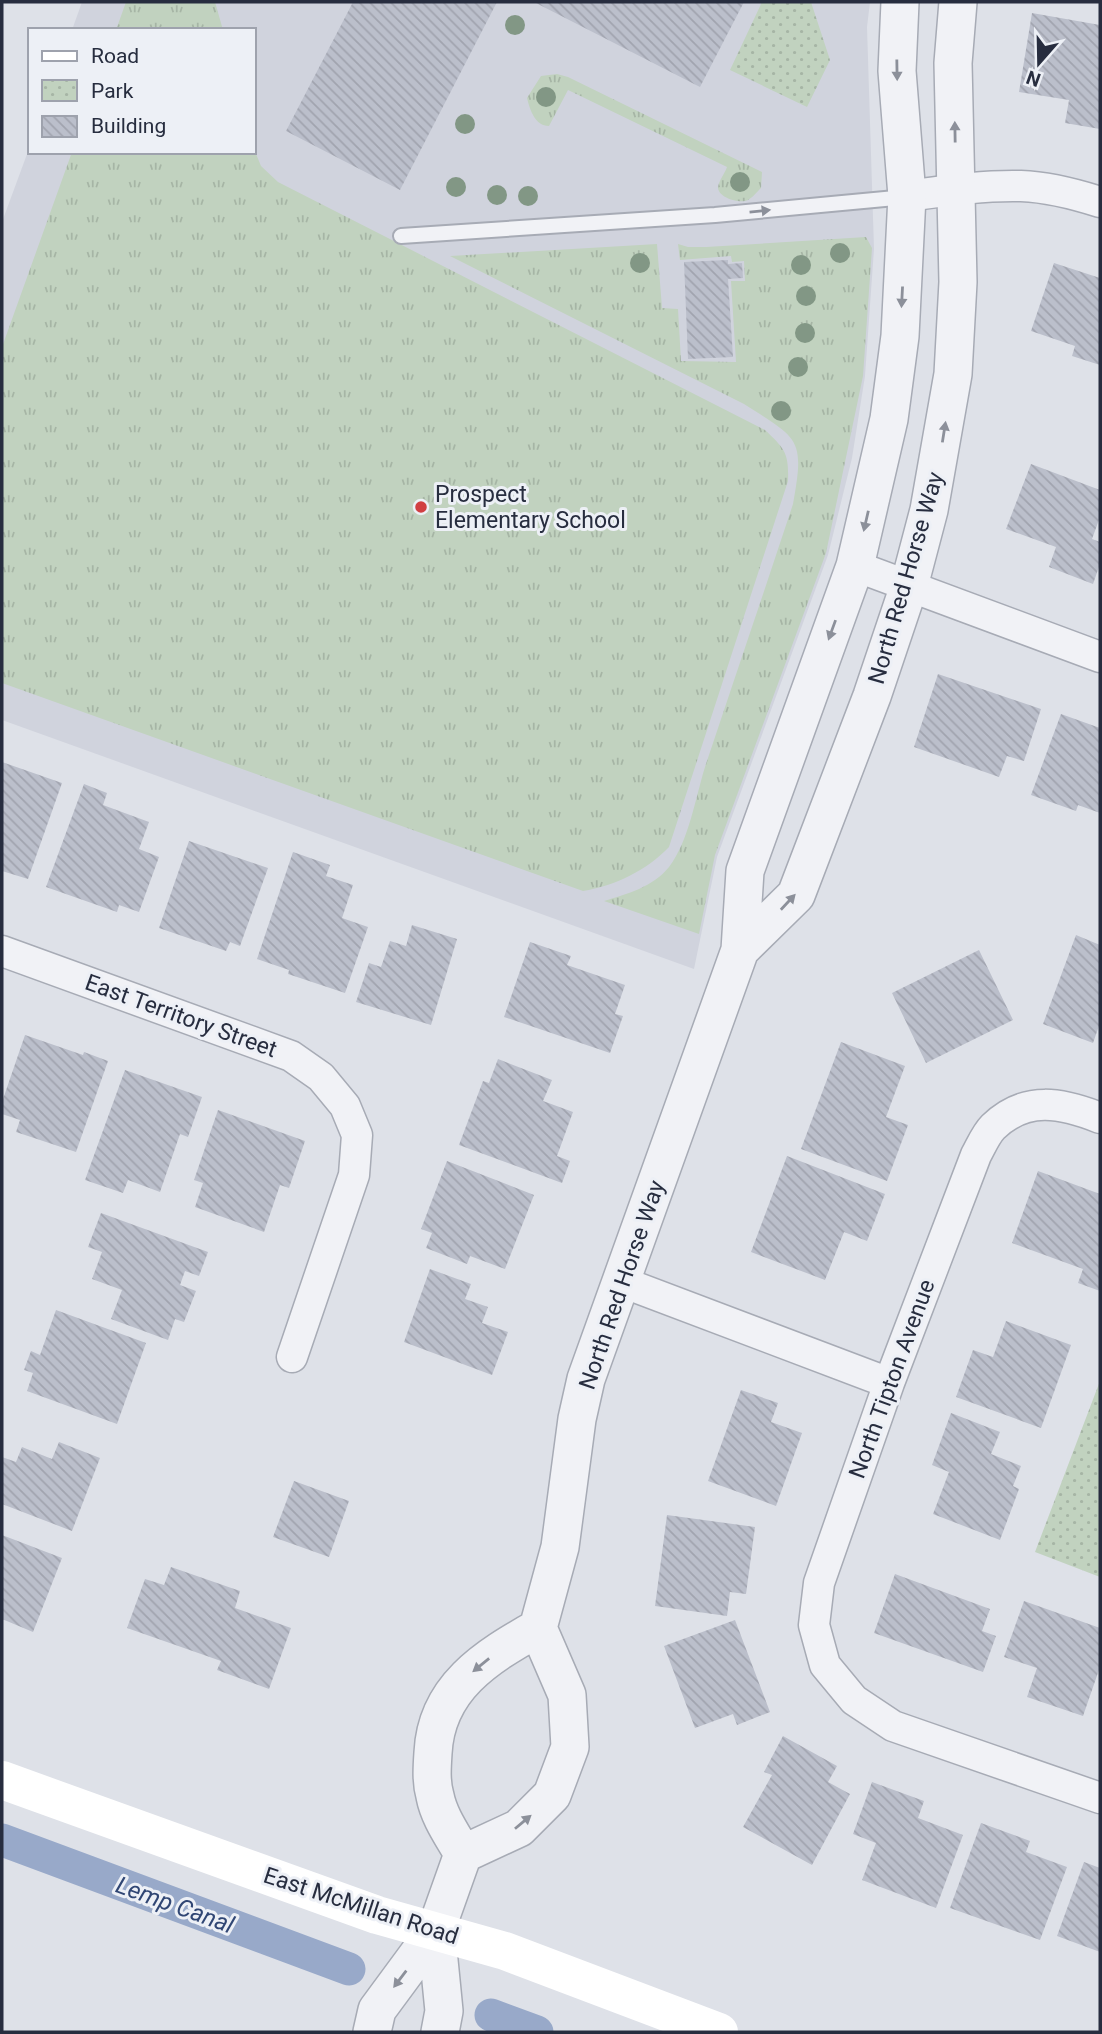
<svg xmlns="http://www.w3.org/2000/svg" width="1102" height="2034" viewBox="0 0 1102 2034" font-family="Roboto,sans-serif">
<defs>
<pattern id="grass-tufts" width="24" height="20" patternUnits="userSpaceOnUse" patternTransform="scale(1.75)"><rect width="24" height="20" fill="#c1d2bf"/><path d="M3 7l-1-3M5 7V3M7 7l1-3M15 17l-1-3M17 17v-4M19 17l1-3" fill="none" stroke="#a6b5a5"/></pattern>
<pattern id="park-dots" width="8" height="8" patternUnits="userSpaceOnUse" patternTransform="scale(1.75)"><rect width="8" height="8" fill="#c1d2bf"/><path d="M2 2h.1M6 6h.1" fill="none" stroke="#a6b5a5" stroke-width="1.8" stroke-linecap="round"/></pattern>
<pattern id="building-back-hatch" width="6" height="6" patternUnits="userSpaceOnUse" patternTransform="scale(1.75)"><rect width="6" height="6" fill="#bbbfcb"/><path d="M-1 5l2 2M0 0l6 6M5-1l2 2" fill="none" stroke="#a1a4af"/></pattern>
</defs>
<rect width="100%" height="100%" fill="#dee1e8"/>
<path fill="#d0d3dd" d="M82,2h788l-3,25 7,222 -9,127 -13,82 -24,97 -111,302 -23,112 -692,-249v-498l28,-76v6h224v-122h-182z"/>
<path fill="url(#grass-tufts)" d="M126,2h89l8,28h-107z
M557,74l11,3 194,95 -1,16c-4,4 -9,10 -13,12 -8,4 -29,-2 -30,-12 0,-6 7,-15 9,-21l-159,-77 -19,36c-14,0 -19,-16 -22,-28l14,-22z
M254,149l7,17 17,16 487,248c20,19 24,23 23,51l-119,366c-22,23 -54,39 -86,44l-581,-208v-336l70,-195h182z
M866,237l6,11 -9,128 -37,177 -111,302 -16,79 -95,-33c23,-7 49,-14 65,-34 20,-26 26,-68 36,-100 29,-87 59,-175 88,-263 12,-66 6,-65 -49,-100l-294,-148 207,-12 5,64 16,1 3,52 55,1 -5,-81h14l-1,-20 -12,1 -1,-6 -51,4 -2,-16 10,3h18z"/>
<path fill="url(#park-dots)" d="M762,2h49l19,58 -23,47 -77,-37z
M1100,1381v196l-65,-25z"/>
<g fill="none" stroke-linecap="round" stroke-linejoin="round">
<path stroke="#98a9c9" stroke-width="33" d="M2,1840l347,129
M491,2015l46,17"/>
</g>
<path fill="url(#building-back-hatch)" d="M353,2h144l-97,188 -114,-59z
M534,2h210l-44,85z
M1032,13l68,12v104l-35,-6 4,-23 -50,-8z
M728,260v4l14,-1 1,15 -15,1 5,78 -45,2 -4,-97z
M1054,263l46,15v87l-28,-9 3,-10 -44,-15z
M1031,464l69,26v27l-8,22 8,3v22l-7,20 -44,-17 7,-20 -50,-18z
M938,674l103,35 -17,52 -17,-5 -8,21 -85,-30z
M1061,714l39,14v85l-22,-8 -2,6 -45,-16z
M2,762l60,21 -34,96 -26,-8z
M84,784l23,9 -4,12 46,17 -10,27 20,8 -20,55 -20,-7 -2,7 -71,-25z
M189,841l79,27 -28,78 -10,-4 -4,9 -67,-23z
M293,852l37,13 -4,11 27,9 -11,33 26,9 -23,66 -57,-19 1,-4 -32,-11z
M412,925l45,14 -26,86 -75,-23 13,-39 12,4 9,-26 16,5z
M1076,935l24,10v78l-7,20 -50,-19z
M530,942l41,14 -4,9 58,20 -10,29 8,2 -13,37 -106,-36z
M979,950l34,70 -87,43 -34,-70z
M25,1035l58,20 1,-3 24,9 -32,91 -60,-20 4,-12 -18,-6v-12z
M841,1042l64,24 -19,51 22,8 -21,56 -86,-32z
M498,1059l54,21 -9,21 30,11 -16,44 13,5 -8,22 -103,-38 24,-64 6,2z
M125,1070l77,27 -14,40 -8,-3 -20,58 -32,-12 -5,13 -38,-13z
M218,1110l87,31 -16,47 -9,-3 -16,47 -69,-25 8,-24 -9,-3z
M787,1156l98,38 -18,47 -23,-9 -19,48 -74,-28z
M447,1161l87,34 -29,74 -35,-13 -3,8 -41,-16 6,-15 -11,-4z
M1038,1171l62,23v97l-22,-8 5,-14 -71,-26z
M101,1213l107,39 -9,24 -14,-5 -5,14 16,6 -12,31 -9,-3 -7,21 -57,-21 11,-29 -30,-11 10,-27 -14,-5z
M430,1269l41,15 -6,15 23,8 -6,16 26,9 -16,43 -88,-33z
M56,1310l90,33 -29,81 -90,-33 6,-18 -9,-3 7,-19 9,4z
M1006,1321l65,24 -30,83 -85,-31 17,-47 20,7z
M741,1390l37,13 -7,19 31,11 -26,73 -68,-25z
M951,1413l49,19 -9,22 30,12 -8,20 6,3 -19,51 -67,-26 16,-42 -17,-7z
M59,1442l41,16 -28,73 -70,-27v-47l14,5 6,-15 30,12z
M294,1481l55,20 -20,56 -56,-20z
M667,1515l88,12 -9,67 -16,-2 -3,24 -72,-10z
M2,1535l60,23 -29,74 -31,-13z
M171,1567l69,24 -5,17 56,20 -22,61 -52,-19 4,-9 -94,-33 18,-49 19,6z
M895,1574l95,35 -8,22 14,5 -13,36 -109,-39z
M1024,1601l76,27v39l-17,49 -56,-19 10,-29 -33,-11z
M735,1620l35,92 -33,13 -4,-11 -38,14 -31,-82z
M783,1736l54,30 -9,16 22,12 -38,71 -69,-38 29,-52 -8,-3z
M872,1782l52,19 -6,17 45,17 -27,73 -74,-28 14,-37 -23,-9z
M981,1823l49,18 -4,11 41,15 -27,73 -90,-32z
M1084,1862l16,6v84l-43,-16z"/>
<g fill="none" stroke-linecap="round" stroke-linejoin="round">
<defs>
<path id="service" d="M401,236l314,-21 191,-18"/>
<path id="minor" d="M907,196c37,-5 76,-11 114,-10 27,1 54,8 79,16
M855,566l245,91
M2,951l289,105 30,21 24,29 12,29 -3,40 -62,182
M1100,1118c-38,-15 -74,-23 -107,9 -7,7 -12,19 -17,28l-87,228 -70,200 -5,42 11,40 29,35 39,26 207,72
M622,1282l267,101"/>
<path id="tertiary" d="M740,950l56,-55 76,-199 37,-110 20,-76 24,-136 5,-92 -5,-219 5,-61
M463,1854c-10,-18 -24,-37 -28,-58 -4,-14 -3,-28 -2,-43 3,-65 53,-96 105,-125
M436,1930l8,81 -4,21
M372,2032l5,-22 59,-80 27,-76 56,-26 33,-33 18,-48 -3,-52 -29,-67 22,-81 17,-128 9,-40 154,-429 5,-79 110,-305 34,-147 11,-83 7,-140 -10,-125 3,-69"/>
</defs>
<use href="#service" stroke="#a7abb5" stroke-width="18"/>
<use href="#minor" stroke="#a7abb5" stroke-width="33"/>
<use href="#tertiary" stroke="#a7abb5" stroke-width="40"/>
<use href="#service" stroke="#f1f2f6" stroke-width="14"/>
<use href="#minor" stroke="#f1f2f6" stroke-width="30"/>
<use href="#tertiary" stroke="#f1f2f6" stroke-width="37"/>
<path stroke="#fff" stroke-width="38" d="M2,1780l375,135 128,36 214,81"/>
</g>
<g fill="#829785">
<circle cx="515" cy="25" r="10"/>
<circle cx="546" cy="97" r="10"/>
<circle cx="465" cy="124" r="10"/>
<circle cx="740" cy="182" r="10"/>
<circle cx="456" cy="187" r="10"/>
<circle cx="497" cy="195" r="10"/>
<circle cx="528" cy="196" r="10"/>
<circle cx="840" cy="253" r="10"/>
<circle cx="640" cy="263" r="10"/>
<circle cx="801" cy="265" r="10"/>
<circle cx="806" cy="296" r="10"/>
<circle cx="805" cy="333" r="10"/>
<circle cx="798" cy="367" r="10"/>
<circle cx="781" cy="411" r="10"/>
</g>
<defs><path id="oneway-solid" d="M-6-.8H1V-3.2L6.5 0L1 3.2V.8H-6Z" transform="scale(1.75)"/></defs>
<g fill="#8c909a">
<use href="#oneway-solid" transform="translate(897 70) rotate(89)"/>
<use href="#oneway-solid" transform="translate(955 132) rotate(-91)"/>
<use href="#oneway-solid" transform="translate(760 211) rotate(-6)"/>
<use href="#oneway-solid" transform="translate(902 297) rotate(93)"/>
<use href="#oneway-solid" transform="translate(944 432) rotate(-81)"/>
<use href="#oneway-solid" transform="translate(866 521) rotate(103)"/>
<use href="#oneway-solid" transform="translate(832 630) rotate(110)"/>
<use href="#oneway-solid" transform="translate(788 902) rotate(-47)"/>
<use href="#oneway-solid" transform="translate(481 1665) rotate(141)"/>
<use href="#oneway-solid" transform="translate(523 1822) rotate(-40)"/>
<use href="#oneway-solid" transform="translate(400 1979) rotate(127)"/>
</g>
<circle fill="#d13f42" stroke="#edf0f6" stroke-width="2.5" cx="421" cy="507" r="7"/>
<g text-anchor="middle" dominant-baseline="central" stroke-width="6" stroke-linejoin="round" paint-order="stroke">
<g font-size="23" fill="#272d3f" stroke="#edf0f6" text-anchor="start">
<text x="435" y="494">Prospect<tspan x="435" dy="26">Elementary School</tspan></text>
</g>
<g font-size="23" fill="#272d3f" stroke="#edf0f6">
<text transform="translate(906 578) rotate(-74)">North Red Horse Way</text>
<text transform="translate(181 1016) rotate(20)">East Territory Street</text>
<text transform="translate(622 1285) rotate(-71)">North Red Horse Way</text>
<text transform="translate(892 1379) rotate(-70)">North Tipton Avenue</text>
<text transform="translate(361 1906) rotate(18)">East McMillan Road</text>
</g>
<g font-size="24" font-style="italic" fill="#304674" stroke="#edf0f6">
<text transform="translate(175 1905) rotate(20)">Lemp Canal</text>
</g>
</g>
<rect width="1102" height="2034" fill="none" stroke="#272d3f" stroke-width="7"/>
<rect x="28" y="28" width="228" height="126" fill="#edf0f6" stroke="#9ea2ad" stroke-width="2"/>
<rect x="42" y="51" width="35" height="10" fill="#ffffff" stroke="#9ea2ad" stroke-width="2"/>
<text x="91" y="63" font-size="21" fill="#272d3f">Road</text>
<rect x="42" y="80" width="35" height="21" fill="url(#park-dots)" stroke="#9ea2ad" stroke-width="2"/>
<text x="91" y="98" font-size="21" fill="#272d3f">Park</text>
<rect x="42" y="116" width="35" height="21" fill="url(#building-back-hatch)" stroke="#9ea2ad" stroke-width="2"/>
<text x="91" y="133" font-size="21" fill="#272d3f">Building</text>
<g transform="translate(1039 63) rotate(200)" stroke="#edf0f6" stroke-width="5" paint-order="stroke">
<path d="M0-5L12 26L0 18L-12 26Z" fill="#272d3f"/>
<text y="-10" font-size="19" font-weight="bold" text-anchor="middle" fill="#272d3f">N</text>
</g>
</svg>
